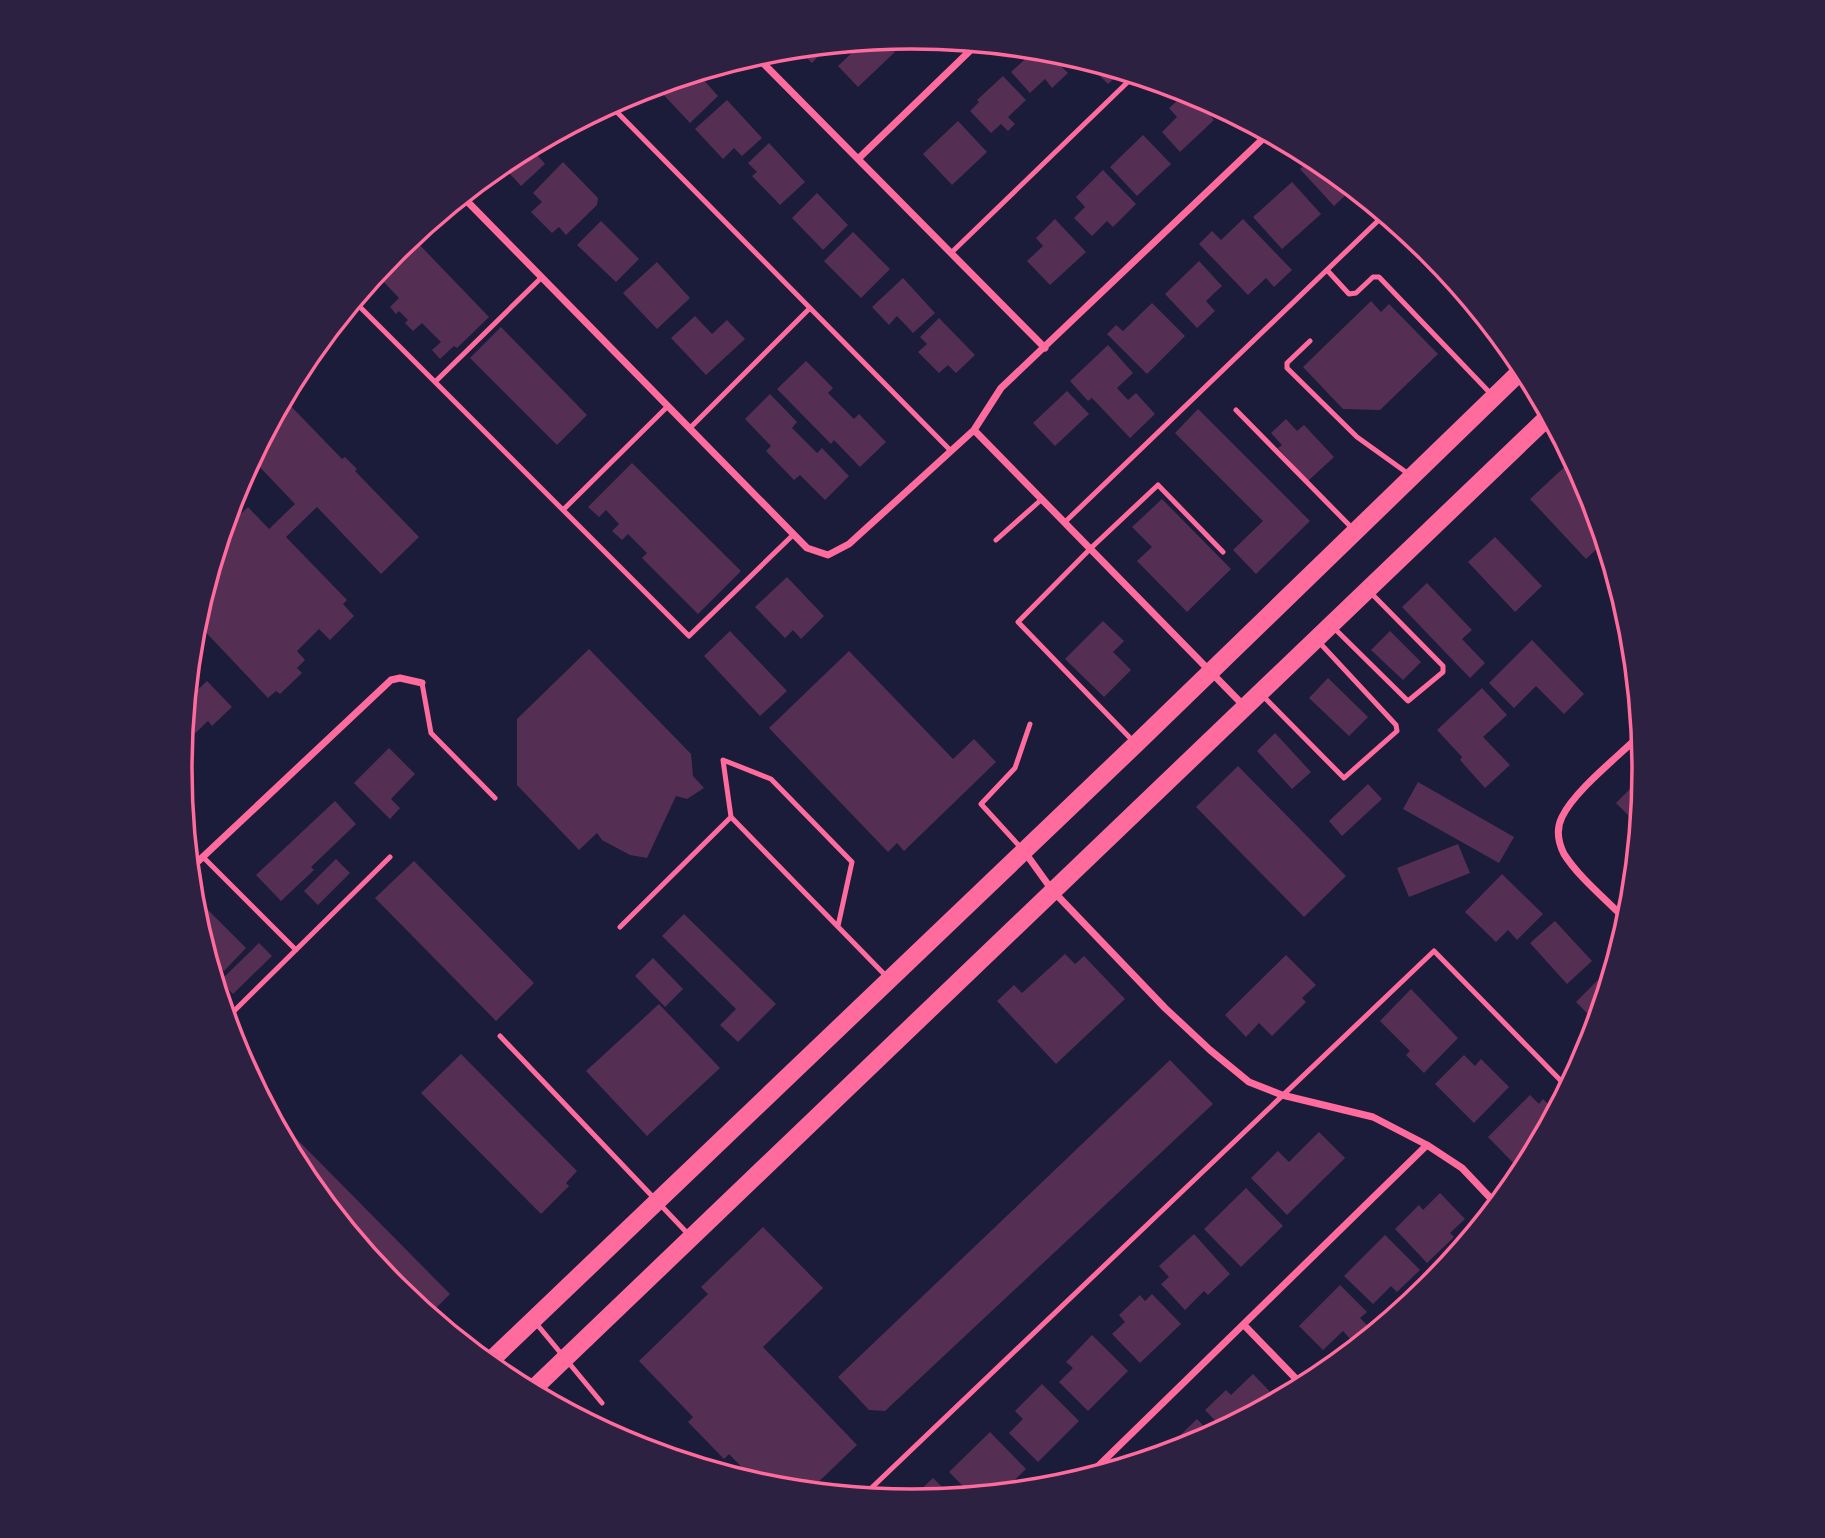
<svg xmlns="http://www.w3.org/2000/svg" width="1825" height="1538" viewBox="0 0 1825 1538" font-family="Raleway,sans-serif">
<rect width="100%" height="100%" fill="#1b1b3a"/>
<path fill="#542f53" d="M883,40l12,12 -37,35 -20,-21 19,-18 -5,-5z
M829,45l-17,18 -15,-15 10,-1z
M1036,49l30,5 2,2 -9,8 9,9 -16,15 -7,-9 -15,14 -19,-21z
M1083,59l36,11 2,2 -13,12z
M708,69l-7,8 17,19 -28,27 -29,-31 8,-7 -2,-3z
M1003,76l23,24 -18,17 7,7 -7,7 -7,-7 -10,9 -21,-22 9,-9 -2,-2z
M1188,91l26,29 -34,32 -18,-20 15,-15 -8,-9z
M727,100l35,38 -20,18 -8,-8 -11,11 -28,-30z
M958,121l29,31 -35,33 -29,-31z
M1143,135l28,29 -34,32 -27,-29z
M769,143l36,39 -25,23 -28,-29 5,-4 -9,-9z
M530,147l15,17 -24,22 -20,-22z
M1313,157l40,31 -19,18 -34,-37z
M563,162l35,36 -1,7 -31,30 -7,-8 -7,6 -21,-21 11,-10 -9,-9z
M1103,170l33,34 -23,23 -6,-6 -15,15 -18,-18 11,-11 -9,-10z
M1292,182l29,32 -39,35 -29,-32z
M817,193l31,32 -25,25 -31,-32z
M1055,219l31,33 -36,33 -23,-24 16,-15 -7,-8z
M1243,219l49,51 -18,17 -8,-9 -18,17 -49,-51 13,-13 9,9z
M601,221l38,38 -23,23 -39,-37z
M853,232l37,37 -29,29 -37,-37z
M412,237l77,80 -32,31 -3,-2 -14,13 -8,-9 9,-8 -19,-19 -9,8 -8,-8 3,-3 -9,-9 -3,3 -6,-7 9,-9 -20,-21 -9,9 -2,-2 27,-33z
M1199,261l23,25 -16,15 9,10 -18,17 -32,-34z
M657,262l33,36 -33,31 -34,-36z
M903,278l32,35 -22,20 -16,-17 -8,9 -17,-18z
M1371,301l10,11 8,-8 49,50 -58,56 -37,-1 -40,-42z
M1152,303l33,33 -38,38 -40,-40 9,-9 7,6z
M695,316l17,18 15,-14 18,19 -39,36 -35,-37z
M939,318l36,37 -19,18 -8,-8 -9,8 -21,-21 9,-8 -7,-7z
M501,327l86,88 -30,30 -87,-87z
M1108,345l25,28 -16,15 11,12 8,-7 19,21 -25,24 -38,-40 -4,3 -18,-20z
M806,361l27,27 -5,5 26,26 5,-5 27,28 -26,25 -26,-27 -3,4 -54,-55z
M1067,391l22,23 -34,32 -22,-23z
M770,394l27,28 -5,6 25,25 5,-5 27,28 -24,24 -25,-25 -6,5 -28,-29 5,-5 -26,-27z
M285,400l57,59 3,-2 12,12 -2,2 64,66 -38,37 -64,-67 -31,30 61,63 -4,4 11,12 -24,24 -11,-11 -22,22 8,9 -8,8 5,5 -22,21 -4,-3 -8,7 -72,-76 27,-91 25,-24 21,22 26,-25 -43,-45z
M1198,409l112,112 -54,53 -23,-24 30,-29 -88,-88z
M1286,419l11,12 7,-6 30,32 -26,24 -30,-33 4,-3 -11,-12z
M1573,459l16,30 19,63 -1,1 -7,-7 -14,13 -56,-60z
M632,463l109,108 -43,43 -56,-56 5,-5 -19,-19 -6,6 -10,-9 7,-7 -13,-14 -7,7 -11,-10z
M235,494l8,9 -16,15z
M1162,499l69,70 -44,43 -50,-51 15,-14 -20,-20z
M1495,537l47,49 -27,26 -47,-50z
M787,577l37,39 -23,23 -8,-9 -8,8 -30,-31z
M1427,583l45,47 -10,9 23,24 -15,15 -68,-71z
M1103,621l21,20 -11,11 18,18 -27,27 -39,-38z
M730,631l57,60 -27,25 -56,-60z
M1390,631l31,31 -18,18 -32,-30z
M1532,640l52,54 -20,20 -28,-28 -22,22 -25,-25z
M589,649l102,105 2,22 11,12 -17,11 -11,-3 -29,62 -17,-3 -28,-15 -5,-7 -18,17 -62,-65v-66z
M849,651l104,108 21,-20 22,23 -92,89 -7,-8 -9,9 -119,-124z
M1328,678l40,39 -19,19 -40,-38z
M207,681l25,26 -20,19 -4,-5 -26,25 5,-46z
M1482,688l25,27 -24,22 27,28 -25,23 -25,-28 2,-3 -25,-27z
M1275,733l36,39 -19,17 -35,-38z
M389,748l26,26 -24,25 9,9 -10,11 -36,-36z
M1238,766l108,110 -42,41 -108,-110z
M1644,775l-5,51 -23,-23z
M1418,782l96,55 -15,26 -96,-54z
M1368,784l14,15 -40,37 -13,-15z
M335,801l21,23 -45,43 3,3 -33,31 -25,-26z
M1458,844l12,29 -61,24 -12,-29z
M336,859l14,14 -32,32 -14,-14z
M414,861l120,122 -38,38 -121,-123z
M1502,874l41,40 -26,26 -9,-10 -12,12 -31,-30z
M202,904l44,44 -22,23 -17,-16 -13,-43z
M684,914l92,90 -38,38 -18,-17 16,-16 -74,-73z
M1555,921l37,40 -25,23 -37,-41z
M259,943l13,13 -39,38 -13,-13z
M1065,954l10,10 9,-8 41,43 -69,65 -59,-63 17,-16 8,8z
M1286,955l30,30 -14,13 4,4 -34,34 -13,-13 -13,14 -21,-22z
M653,958l30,31 -18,18 -30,-31z
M1607,971l4,4 -14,48 -21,-21z
M1411,989l47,49 -34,35 -18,-18 4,-4 -30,-30z
M659,1004l61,64 -73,68 -61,-65z
M461,1054l116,117 -11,12 3,3 -28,28 -120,-121z
M1464,1055l11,11 6,-7 28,28 -35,36 -39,-39z
M1170,1060l43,44 -328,307 -16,-1 -31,-33z
M1530,1095l9,9 4,-5 13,13 -33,61 -35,-36z
M269,1111l181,183 -21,21 -35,-29 -91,-111z
M1319,1132l26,26 -58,57 -36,-37 27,-27 11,11z
M1246,1188l37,38 -42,41 -37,-38z
M1440,1193l25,26 -15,14 4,4 -27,26 -32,-34 24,-24 4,5z
M763,1227l60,61 -60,59 94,98 -48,46 -39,-4 -4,-4 -3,2 -6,-2 -28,-29 -5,5 -36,-37 5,-5 -54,-56 69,-67 -7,-7z
M1194,1234l36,40 -22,21 -4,-4 -19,19 -24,-26 8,-7 -10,-11z
M1385,1235l35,35 -23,22 -6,-6 -18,18 -29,-28z
M1340,1285l27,27 -7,6 9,9 -16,15 -10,-11 -20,19 -24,-24z
M1152,1294l29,30 -41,39 -28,-29 13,-12 -6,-7 21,-20 5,6z
M1092,1335l36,36 -40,40 -29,-29 14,-14 -7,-6z
M1253,1374l23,24 -6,6 -47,25 -18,-19 21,-20 5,5z
M1042,1384l37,37 -41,41 -29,-29 14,-14 -8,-8z
M1197,1419l15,16 -20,11 -32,9z
M990,1432l36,37 -25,24 -29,2 -23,-23z
M933,1478l19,19 -43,4z"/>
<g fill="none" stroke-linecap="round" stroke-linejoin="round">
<path stroke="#ff6b9d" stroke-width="5" d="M761,62l12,-12
M610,105l200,203
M951,253l184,-178
M1327,270l22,24 7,-1 17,-16h6l113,118
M354,301l335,335 105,-102
M1310,341l-23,22v5l70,69 53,38
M435,382l107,-105
M1236,410l117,119
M690,428l120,-120 141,143
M563,510l105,-104
M1065,522l320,-308
M996,540l46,-41
M1333,627l75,74 35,-29v-6l-74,-75
M422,683l9,50 64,65
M1262,695l82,83 53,-47 -1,-6 -78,-84
M1134,742l-116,-120 73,-74 67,-63 65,67
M731,817l-8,-57 48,19 81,83 -14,64
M1023,850l-42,-46 34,-36 15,-44
M203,857l93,93
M620,927l111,-110 156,160
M227,1018l163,-161
M500,1036l190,200
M535,1322l67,81
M863,1496l571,-545 134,137"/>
<path stroke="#ff6b9d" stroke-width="7" d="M755,55l290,293
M858,159l120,-116
M462,196l345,352 21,7 21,-11 125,-114 27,-42 268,-255
M974,430l271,277
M1024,851l28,39 113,118 45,42 39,32 33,13 91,22 54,28 35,23 35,37
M190,869l201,-189 9,-2 22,5
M1628,922c-21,-22 -48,-43 -64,-68 -6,-12 -8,-25 -2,-37 13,-27 57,-61 79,-83
M1244,1325l59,61
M1086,1478l341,-333"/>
<path stroke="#ff6b9d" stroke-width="18" d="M488,1363l648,-619 388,-376
M531,1391l1019,-976"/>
</g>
<path d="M0 0H1825V1538H0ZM192 769a720 720 0 1 1 1440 0a720 720 0 1 1-1440 0Z" fill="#2d2142" fill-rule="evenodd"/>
<path fill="none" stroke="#ff6b9d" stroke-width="3.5" d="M192 769a720 720 0 1 1 1440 0a720 720 0 1 1-1440 0Z"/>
</svg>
